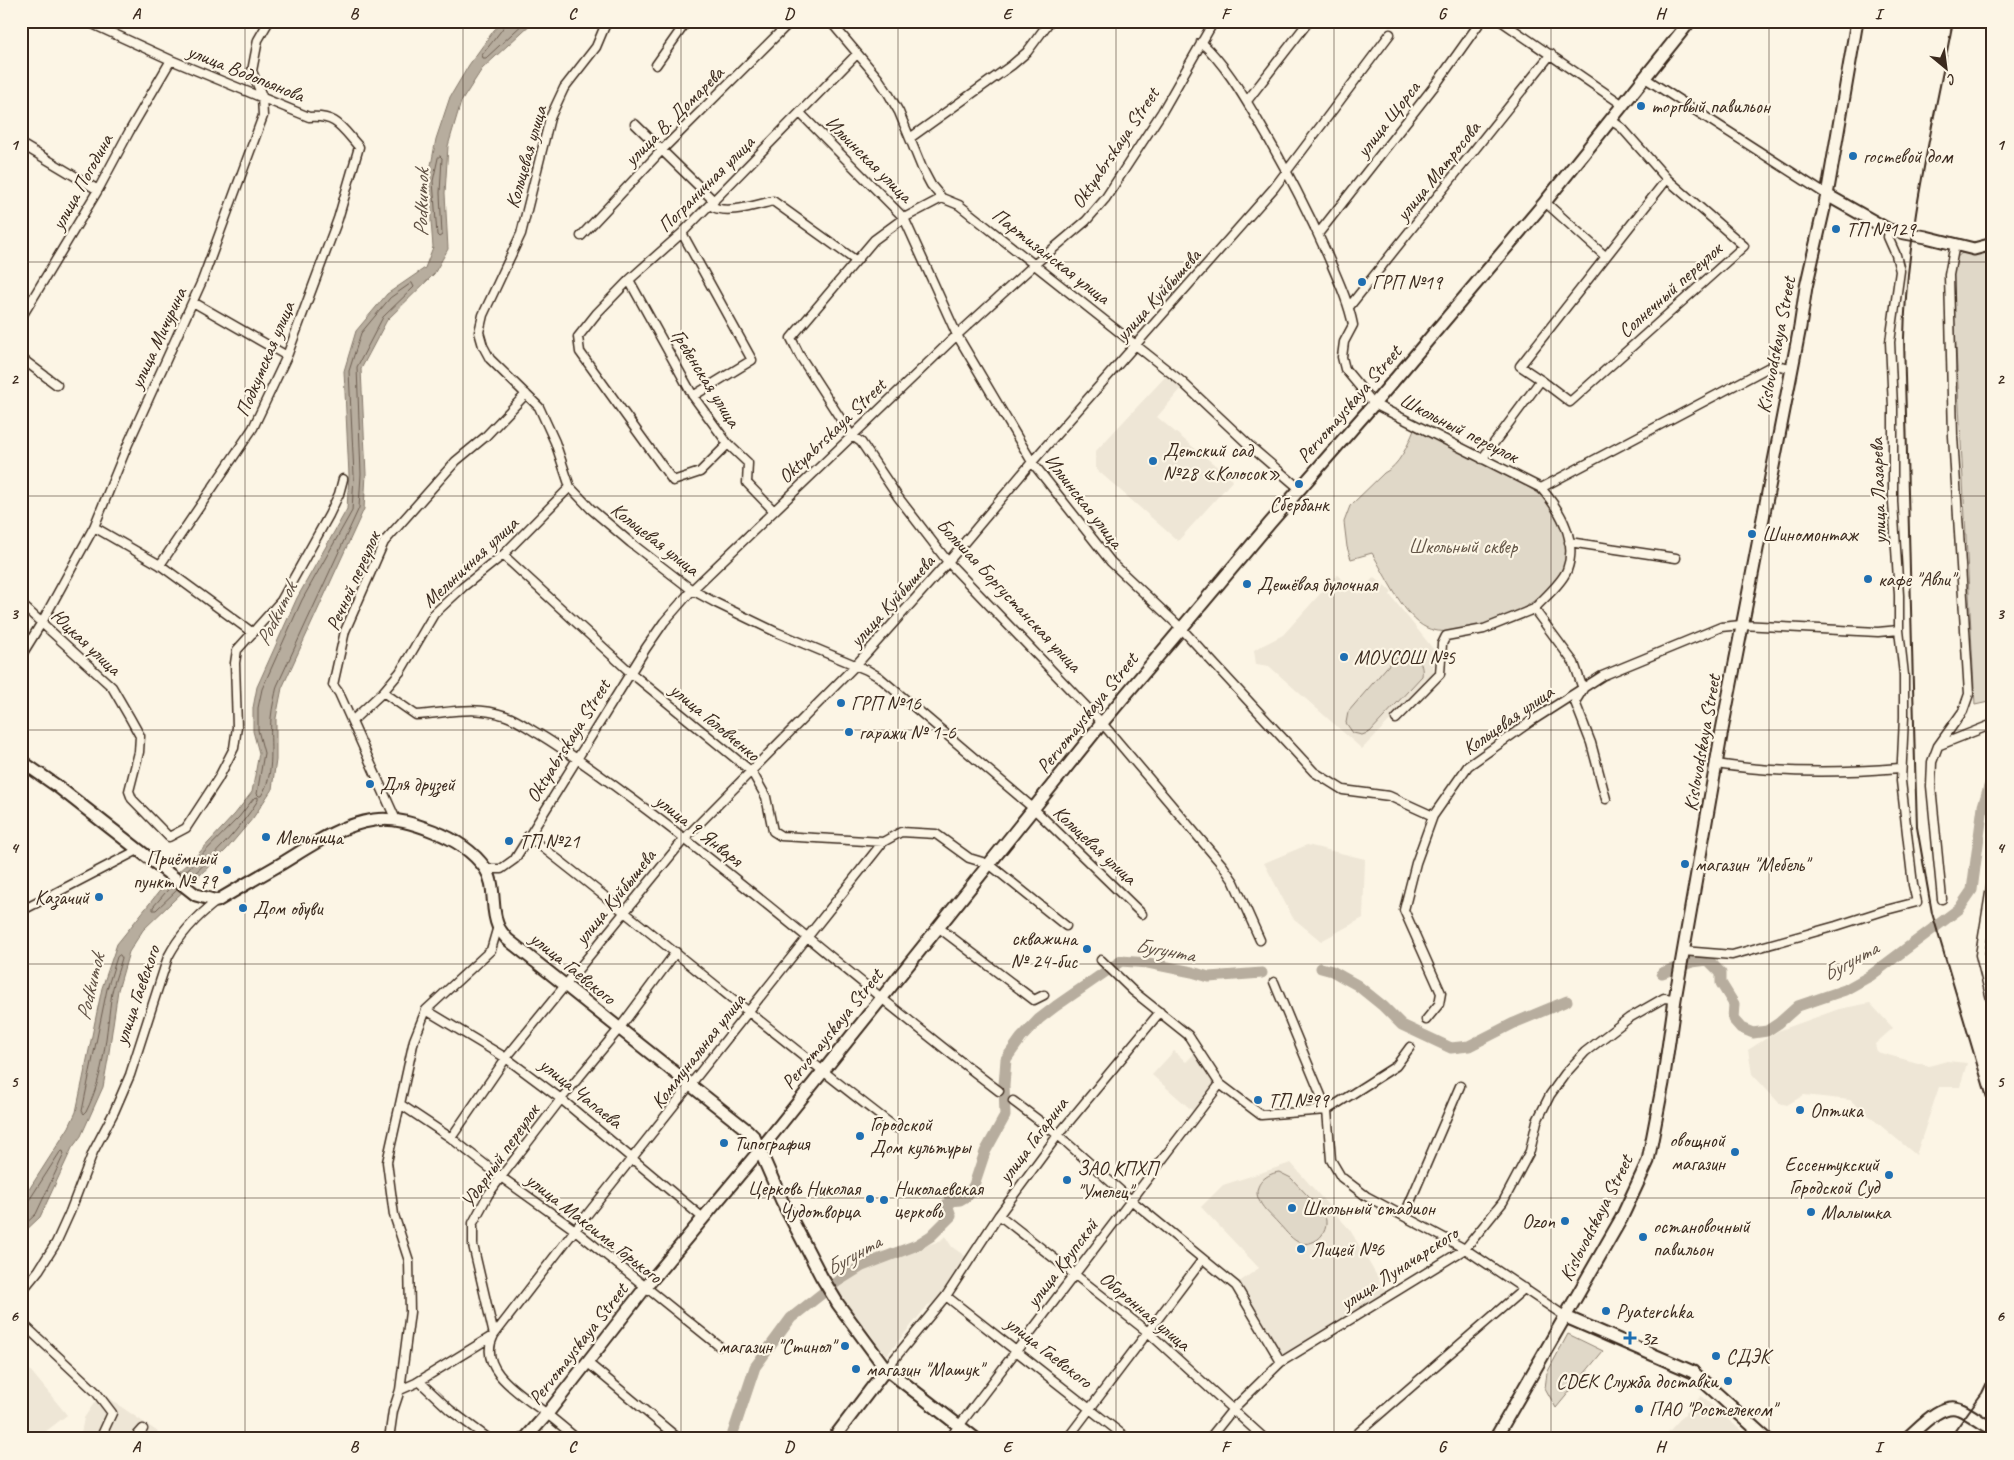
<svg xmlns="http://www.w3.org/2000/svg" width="2014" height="1460" viewBox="0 0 2014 1460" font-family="Caveat,sans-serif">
<rect width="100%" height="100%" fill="#fcf5e5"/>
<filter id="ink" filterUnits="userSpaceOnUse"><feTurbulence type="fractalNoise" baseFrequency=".02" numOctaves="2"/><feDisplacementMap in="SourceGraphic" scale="10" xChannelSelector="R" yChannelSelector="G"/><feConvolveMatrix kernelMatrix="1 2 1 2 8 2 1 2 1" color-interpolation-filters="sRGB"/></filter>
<g filter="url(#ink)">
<path fill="#eee6d6" d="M1166,376l15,13 -24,28 76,63 -55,61 -82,-72 -1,-17z
M1337,575l22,19 15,-17 18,15 -2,3 44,55 -1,26 -71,73 -93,-83 -13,-2 -2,-14 29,-15z
M1307,845l58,14 -2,59 -42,23 -28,-23 -29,-55z
M1870,1003l23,25 -18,16 2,8 52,14 18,-5 20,2 -7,24h-21l-23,68 -66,-55 -46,-5 -17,10 -8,-2 -27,-29 -4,-24 30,-19 61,-22z
M1174,1051l12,11 11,-11 21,32 -24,29 -42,-37z
M1291,1163l59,67 38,65 -105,61 -45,-73 21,-15 -58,-61 22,-22z
M945,1236l7,11 16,11 -33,44 -7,3 -41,50 -12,-11 1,-2 -6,-9 -29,-31 -11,-15 28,-29 21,-7 26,1 35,-11z
M30,1370l37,45 -31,24h-8l-7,-8v-50z
M101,1393l57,39 -5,7h-73l4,-21z
M1701,1396l50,43h-89z"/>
<path fill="#e0d8c8" stroke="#8e8173" d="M1993,251v450l-18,4 -23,-431 4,-16 6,-5z
M1414,430c30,13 59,29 88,44 14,7 39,18 49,30 12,16 22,49 12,68 -7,16 -49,44 -65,50 -18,7 -54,14 -71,6 -23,-10 -42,-54 -55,-75l-21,6 -4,-12 -3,-25 6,-16 34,-33c15,-7 24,-28 30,-43z
M1403,654c13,-1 21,8 19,22l-52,56 -8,3 -9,-2 -7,-10 2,-11 44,-51z
M1279,1172l12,6 33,35c3,7 3,15 -2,22 -5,7 -16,11 -24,7 -8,-4 -14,-13 -20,-19 -6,-7 -14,-13 -18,-21 -9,-14 4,-28 19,-30z
M1568,1334l35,17 -47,57 -11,-20 2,-15z"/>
<path fill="#b7ad9e" stroke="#85796b" d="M504,21h30l-52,48 -21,33 -13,44 -3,47 3,56 -14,25 -47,46 -26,49 5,105 -2,35 -82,179 -6,30v42l-4,29 -19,29 -27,32 -83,80 -14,22 -11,38 -10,69 -5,28 -22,49 -9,12 -32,69 -19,18v-33l48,-75 7,-15 26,-124 15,-44 49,-61 32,-29 37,-40 17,-22 7,-39 -6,-22v-23l4,-21 40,-89 50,-89 2,-34 -5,-104 12,-40 31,-37 38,-26 8,-21 -5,-66 8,-42 14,-42 19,-32 25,-35z"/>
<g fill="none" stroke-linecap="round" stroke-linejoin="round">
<path stroke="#6d5e51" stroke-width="1" d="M507,21c-1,5 -20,27 -25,34l1,3h3l40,-37
M440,156l2,2 -2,35 2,42 -3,2 -2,-2 -4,-54 5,-23z
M412,283l2,4 -31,30 -26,50 4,107 -2,34 -82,178c-2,10 -5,21 -6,32 -2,25 5,55 -10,78h-2l-2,-2 7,-41 -6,-23v-22l4,-19 40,-89 50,-89 2,-36 -5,-104 12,-38 29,-35z
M182,875l57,-58 15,-19 4,-1v3c-19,31 -44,55 -70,80
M172,885l-19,22v3h3l22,-21
M120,955l2,3c-3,11 -8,23 -10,34 -6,41 -7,82 -26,120l-2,2 -2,-3 25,-122 10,-32z
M21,1204l7,-2 32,-50 3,-1 1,3 -28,60 -15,14"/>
<path stroke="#b7ad9e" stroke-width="11" d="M1321,968l11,3 25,14 26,21 19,19 49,23 18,-2 45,-23 53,-22
M1662,973l30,-11 16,-2 13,13v10l13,21 -1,15 8,9 12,5 14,-2 12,-8 19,-17 47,-16 25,-14 89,-67 13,-19 11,-84 10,-32
M731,1439l24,-72 36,-49 47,-37 24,-15 55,-21 14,-9 20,-20 -4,-12 2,-3 11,-1 7,-4 7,-11 11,-33 20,-36 -1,-31 2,-26 15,-21 18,-19 17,-13 65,-45 27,2 44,9 17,5 53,-4"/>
<defs>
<path id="street" d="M86,21l85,39 138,57c28,-2 32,10 50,30l-21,72 -28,75 -23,62 -34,72 -93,137
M607,21l-11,26 -32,41 -14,30 -29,116 -38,81 -4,17 4,14 7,13 49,48 16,35 15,45 21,22 40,34 61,47 24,13 60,29 91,38 12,7 154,131 109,106
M830,21l48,57 10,15 11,19 23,56 9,17 11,13 17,7 222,176 70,66 49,42
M1501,21l122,84
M1201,42c23,21 40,50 56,77 26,44 49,88 70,135 10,24 21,46 26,71l-9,17 -2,15 3,12 29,35 167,84 232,-123 19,3
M656,65l31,-44
M1645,78l182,117
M1247,101l62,-80
M800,113l104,105 53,117 75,127 79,100 70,66 133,144 29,18 46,6 44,20
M635,124l79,77
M910,138l102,-73 15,-13 23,-31
M21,144l77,46
M942,198l-38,20 -30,22 -83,98 9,18 51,79 10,7 37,55 50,65 154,161 121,143 11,16 26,58
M1545,202l60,54
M710,205c14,11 46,0 63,-4l82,59
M682,233l70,127 -59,36
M1318,234l121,-154 42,-59
M581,236l80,-85 130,-130
M629,280l64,116 35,48 20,19 -1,20 26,27
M193,302l94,54
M1349,307l202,-253
M21,318l77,-128 31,-58 42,-72
M21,358l36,27
M1541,380l-21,-14 147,-187
M728,444l-28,28 -27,9 -93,-129 -2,-15 19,-24 32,-33 53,-47 175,-179
M1482,459l59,-79 29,22 174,-156 -77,-67 -45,-51 -11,-8
M94,527l66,38 93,68
M1569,542l107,16
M503,555l127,117 122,100 14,25 7,34 8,5 102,6 18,-10 35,2 33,24 20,6 77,62
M21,604l91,83 18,31 10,18 -1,16 -10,39 3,8 37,38 17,-9 32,-49 16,-31 3,-21 -2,-64 2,-13 44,-49 48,-86 10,-21 4,-15
M1534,609c9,-10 28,-26 33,-39 11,-30 -7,-60 -26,-82
M21,656l21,-34 52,-95 34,-83 74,-163 61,-165 -1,-20 -10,-25 6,-31 11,-19
M383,692l17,-20 34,-58 29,-27 40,-32 67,-68
M1396,719l44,-45 2,-30 4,-8 38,-7 50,-20 40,54 9,26 -8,13 16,41 15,56
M352,721l31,-29 33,23c32,-2 58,-10 90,1 12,4 22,12 33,18 33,20 65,44 96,67 125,93 240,196 364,290
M1940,745l53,-21
M1716,764c59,9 125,9 184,4
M396,820l-57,-127 -6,-8 12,-54 39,-89 72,-81 29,-24 41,-43
M528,836c124,96 244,197 368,292
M486,869h15l14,-10 131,-211 18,-26 28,-32 265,-255 78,-71 51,-43 19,-22 57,-87 52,-91
M1993,875l-13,80 13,52
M1942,899l-11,-113 1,-24 6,-16 25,-35 6,-17 -16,-258 -4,-161 6,-31
M21,911l117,-61
M938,927l96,73 10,-5
M1683,951l49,4 104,-29 50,-16 31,-8 -4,-17 -12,-104 3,-64v-42l-5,-45v-35l-6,-93v-95l-3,-65 10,-71 -4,-16 -8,-18 1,-7
M1101,960l32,31 55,44 32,49 41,31 66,-5 69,-44 14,-19
M1274,982l53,128 4,50 10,17 25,19 99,53 101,68
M426,1010l80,48 55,41 142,119
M1426,1020l13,-16 2,-11 -37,-83 12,-47 17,-47 35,-50 62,-44 72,-46 119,-49 20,-2 137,7 21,-2
M1013,1101l45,34 73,65 105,86 45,76
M400,1104l51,34 50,39 74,53 144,116
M451,1138l55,-80 179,-220 171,-173 92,-103 84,-100 242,-274 116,-154
M999,1215l150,118 116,106
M1404,1216l56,-130
M21,1292l18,-22 17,-27 14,-31 23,-60 21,-40 16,-37 38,-118c12,-23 28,-40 49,-56
M946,1296l182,143
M21,1322l75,70 16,21 -12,26
M588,1363l91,76
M886,1369l60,-73 53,-81 59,-80 102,-123
M419,1381l31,29 39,29
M400,1390l16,-7 78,-48 81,-105 308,-388
M134,1439l9,-10
M389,1439l4,-28 7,-21 10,-78 -1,-51 -15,-46 -7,-53 13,-58 14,-64 12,-30 65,-60 7,-24
M577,1439c-10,-9 -20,-17 -30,-25 -23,-18 -72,-44 -53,-79l-21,-90v-22l15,-28 13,-18 60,-78 58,-70 57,-77
M949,1439l271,-355
M1067,1439l136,-180
M1209,1439l24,-30 48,-47 184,-113 38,-47 27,-51 7,-30 13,-26 15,-21 20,-22 44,-34 35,-20 11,1
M1351,1439l174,-151"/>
<path id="secondary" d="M1827,195l62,35 37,7 48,12 19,-5
M21,761l36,25 139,109 21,6c20,-12 41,-24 62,-36 30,-18 60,-40 95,-45 20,-3 41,4 59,11 21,8 39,19 52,37 12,17 5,40 13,58 2,5 6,9 9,13l240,191 7,7 28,64 39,75 17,28 48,65 90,70
M1566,1317l127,55 74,67
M525,1439l22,-25 98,-126 115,-138 342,-427 168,-200 104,-119 171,-202 145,-181
M833,1439l53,-70
M1495,1439l126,-220 27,-58 15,-78 12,-84 47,-269 78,-403 6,-40 21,-92 30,-174
M1906,1439c13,-11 35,-37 53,-30 12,5 22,14 34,20"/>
</defs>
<use href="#street" stroke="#3b2a1e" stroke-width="11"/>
<use href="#secondary" stroke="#3b2a1e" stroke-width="15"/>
<use href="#street" stroke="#fcf5e5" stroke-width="8"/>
<use href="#secondary" stroke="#fcf5e5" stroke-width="11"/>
<path stroke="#3b2a1e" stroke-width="2" d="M1953,21c-20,104 -47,212 -49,317l11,425 2,64 15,86 61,205
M1949,1439l33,-46 11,-23"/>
</g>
</g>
<path fill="none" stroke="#3b2a1e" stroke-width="1" stroke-opacity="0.55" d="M245,21v1418M463,21v1418M681,21v1418M898,21v1418M1116,21v1418M1334,21v1418M1551,21v1418M1769,21v1418M21,262h1972M21,496h1972M21,730h1972M21,964h1972M21,1198h1972"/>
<g fill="#1f6fb2" stroke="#fcf5e5" stroke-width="2">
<circle cx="1641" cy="106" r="5"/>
<circle cx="1853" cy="156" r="5"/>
<circle cx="1836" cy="229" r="5"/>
<circle cx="1362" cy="282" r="5"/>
<circle cx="1153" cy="461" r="5"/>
<circle cx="1299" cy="484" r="5"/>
<circle cx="1752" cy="534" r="5"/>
<circle cx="1868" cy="579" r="5"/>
<circle cx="1247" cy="584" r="5"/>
<circle cx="1344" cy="657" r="5"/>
<circle cx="841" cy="703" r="5"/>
<circle cx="849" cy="732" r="5"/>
<circle cx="370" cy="784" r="5"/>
<circle cx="266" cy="837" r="5"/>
<circle cx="509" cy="841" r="5"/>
<circle cx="1685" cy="864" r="5"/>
<circle cx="227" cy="870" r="5"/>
<circle cx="99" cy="897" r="5"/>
<circle cx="243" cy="908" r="5"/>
<circle cx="1087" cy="949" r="5"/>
<circle cx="1258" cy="1100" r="5"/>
<circle cx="1800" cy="1110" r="5"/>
<circle cx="860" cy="1136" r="5"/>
<circle cx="724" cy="1143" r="5"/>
<circle cx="1735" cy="1152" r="5"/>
<circle cx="1889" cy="1175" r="5"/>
<circle cx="1067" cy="1180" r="5"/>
<circle cx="870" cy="1199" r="5"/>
<circle cx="884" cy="1200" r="5"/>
<circle cx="1292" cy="1208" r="5"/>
<circle cx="1811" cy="1212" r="5"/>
<circle cx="1565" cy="1221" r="5"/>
<circle cx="1643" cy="1237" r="5"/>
<circle cx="1301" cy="1249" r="5"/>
<circle cx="1606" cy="1311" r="5"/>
<path d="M1627.5 1330.5h5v5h5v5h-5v5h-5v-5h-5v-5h5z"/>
<circle cx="845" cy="1346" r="5"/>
<circle cx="1716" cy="1356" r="5"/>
<circle cx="856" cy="1369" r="5"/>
<circle cx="1728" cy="1381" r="5"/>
<circle cx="1639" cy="1409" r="5"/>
</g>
<g text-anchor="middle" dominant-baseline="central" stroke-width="4.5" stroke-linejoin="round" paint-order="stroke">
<g font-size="20" fill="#3b2a1e" stroke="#fcf5e5">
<text transform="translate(246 73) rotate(22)">улица Водопьянова</text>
<text transform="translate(674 116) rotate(-45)">улица В. Домарева</text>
<text transform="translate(1388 119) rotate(-52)">улица Щорса</text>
<text transform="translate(1115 148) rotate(-56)">Oktyabrskaya Street</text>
<text transform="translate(526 157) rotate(-74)">Кольцевая улица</text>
<text transform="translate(869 159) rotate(45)">Ильинская улица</text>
<text transform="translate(1438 171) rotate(-51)">улица Матросова</text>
<text transform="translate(82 182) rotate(-61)">улица Погодина</text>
<text transform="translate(706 184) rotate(-45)">Пограничная улица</text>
<text transform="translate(1051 256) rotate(38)">Партизанская улица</text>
<text transform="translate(1670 290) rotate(-42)">Солнечный переулок</text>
<text transform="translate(1158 295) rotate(-48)">улица Куйбышева</text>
<text transform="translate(158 338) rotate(-65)">улица Мичурина</text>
<text transform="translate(1776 345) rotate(-79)">Kislovodskaya Street</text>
<text transform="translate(265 359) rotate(-67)">Подкумская улица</text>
<text transform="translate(706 378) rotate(58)">Гребенская улица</text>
<text transform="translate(1349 404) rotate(-49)">Pervomayskaya Street</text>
<text transform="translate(1459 428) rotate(27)">Школьный переулок</text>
<text transform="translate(832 431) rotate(-44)">Oktyabrskaya Street</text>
<text transform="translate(1878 491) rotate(-92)">улица Лазарева</text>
<text transform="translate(1084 501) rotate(52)">Ильинская улица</text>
<text transform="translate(655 539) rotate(38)">Кольцевая улица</text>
<text transform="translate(470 562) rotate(-43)">Мельничная улица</text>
<text transform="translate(353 581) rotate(-66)">Речной переулок</text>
<text transform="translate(1009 595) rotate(47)">Большая Боргустанская улица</text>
<text transform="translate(892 601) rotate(-48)">улица Куйбышева</text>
<text transform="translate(86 642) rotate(43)">Юцкая улица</text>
<text transform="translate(1087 713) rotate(-51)">Pervomayskaya Street</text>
<text transform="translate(1508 720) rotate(-35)">Кольцевая улица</text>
<text transform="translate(715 722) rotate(40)">улица Головченко</text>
<text transform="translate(568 741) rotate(-58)">Oktyabrskaya Street</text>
<text transform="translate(1702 743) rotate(-80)">Kislovodskaya Street</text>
<text transform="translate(699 830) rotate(38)">улица 9 Января</text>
<text transform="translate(1095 845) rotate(43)">Кольцевая улица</text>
<text transform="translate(615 897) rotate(-51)">улица Куйбышева</text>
<text transform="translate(573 968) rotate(39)">улица Гаевского</text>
<text transform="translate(137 995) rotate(-71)">улица Гаевского</text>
<text transform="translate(832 1029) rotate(-51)">Pervomayskaya Street</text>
<text transform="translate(698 1051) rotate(-52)">Коммунальная улица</text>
<text transform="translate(581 1093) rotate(39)">улица Чапаева</text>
<text transform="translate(1033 1140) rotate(-53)">улица Гагарина</text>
<text transform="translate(500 1156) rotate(-55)">Ударный переулок</text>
<text transform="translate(1596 1218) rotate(-63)">Kislovodskaya Street</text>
<text transform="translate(594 1228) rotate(38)">улица Максима Горького</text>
<text transform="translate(1062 1263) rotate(-53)">улица Крупской</text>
<text transform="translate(1399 1268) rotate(-33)">улица Луначарского</text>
<text transform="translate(1145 1311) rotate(40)">Оборонная улица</text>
<text transform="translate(578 1344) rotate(-52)">Pervomayskaya Street</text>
<text transform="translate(1049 1352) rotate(38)">улица Гаевского</text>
</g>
<g font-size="20" fill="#3b2a1e" stroke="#fcf5e5" text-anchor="start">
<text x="1651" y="106">торгвый павильон</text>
<text x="1863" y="156">гостевой дом</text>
<text x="1846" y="229">ТП №129</text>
<text x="1372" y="282">ГРП №19</text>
<text x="1163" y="450">Детский сад<tspan x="1163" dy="23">№28 «Колосок»</tspan></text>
<text x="1299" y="504" text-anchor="middle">Сбербанк</text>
<text x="1762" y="534">Шиномонтаж</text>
<text x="1878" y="579">кафе "Авли"</text>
<text x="1257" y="584">Дешёвая булочная</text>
<text x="1354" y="657">МОУСОШ №5</text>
<text x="851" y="703">ГРП №16</text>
<text x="859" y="732">гаражи № 1-6</text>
<text x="380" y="784">Для друзей</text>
<text x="276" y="837">Мельница</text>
<text x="519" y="841">ТП №21</text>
<text x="217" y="858" text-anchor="end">Приёмный<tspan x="217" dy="23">пункт № 79</tspan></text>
<text x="1695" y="864">магазин "Мебель"</text>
<text x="89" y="897" text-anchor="end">Казачий</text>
<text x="253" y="908">Дом обуви</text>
<text x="1077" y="938" text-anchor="end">скважина<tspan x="1077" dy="23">№ 24-бис</tspan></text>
<text x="1268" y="1100">ТП №99</text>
<text x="1810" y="1110">Оптика</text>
<text x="870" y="1124">Городской<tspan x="870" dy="23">Дом культуры</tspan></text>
<text x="1725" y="1140" text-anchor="end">овощной<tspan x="1725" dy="23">магазин</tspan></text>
<text x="734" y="1143">Типография</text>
<text x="1879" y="1164" text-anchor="end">Ессентукский<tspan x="1879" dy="23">Городской Суд</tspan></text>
<text x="1077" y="1168">ЗАО КПХП<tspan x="1077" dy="23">"Умелец"</tspan></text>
<text x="860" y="1188" text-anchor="end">Церковь Николая<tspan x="860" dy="23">Чудотворца</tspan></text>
<text x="894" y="1188">Николаевская<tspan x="894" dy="23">церковь</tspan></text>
<text x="1302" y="1208">Школьный стадион</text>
<text x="1821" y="1212">Малышка</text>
<text x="1555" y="1221" text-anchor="end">Ozon</text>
<text x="1653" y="1226">остановочный<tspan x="1653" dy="23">павильон</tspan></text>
<text x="1311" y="1249">Лицей №6</text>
<text x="1616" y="1311">Pyaterchka</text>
<text x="1641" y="1338">3z</text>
<text x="835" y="1346" text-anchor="end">магазин "Стинол"</text>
<text x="1726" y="1356">СДЭК</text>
<text x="866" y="1369">магазин "Машук"</text>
<text x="1718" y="1381" text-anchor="end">CDEK Служба доставки</text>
<text x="1649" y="1409">ПАО "Ростелеком"</text>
</g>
<g font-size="20" fill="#645648" stroke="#fcf5e5">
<text x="1463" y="546">Школьный сквер</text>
</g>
<g font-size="21" font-style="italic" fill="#605144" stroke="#fcf5e5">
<text transform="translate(421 203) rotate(-89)">Podkumok</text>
<text transform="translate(276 614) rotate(-64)">Podkumok</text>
<text transform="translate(1165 950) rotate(10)">Бугунта</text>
<text transform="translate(1850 961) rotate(-29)">Бугунта</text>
<text transform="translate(90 987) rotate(-77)">Podkumok</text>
<text transform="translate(853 1255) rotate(-30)">Бугунта</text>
</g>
</g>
<rect width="2014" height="1460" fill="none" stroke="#fcf5e5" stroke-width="55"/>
<g transform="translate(1946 68) rotate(151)" stroke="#fcf5e5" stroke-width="4" paint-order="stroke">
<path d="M0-4L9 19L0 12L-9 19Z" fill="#3b2a1e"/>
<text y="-8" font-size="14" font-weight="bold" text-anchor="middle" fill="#3b2a1e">С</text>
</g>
<rect x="28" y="28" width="1958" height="1404" fill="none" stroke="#3b2a1e" stroke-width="2"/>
<g font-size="16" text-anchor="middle" font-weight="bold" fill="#3b2a1e">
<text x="136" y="19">A</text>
<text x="354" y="19">B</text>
<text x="572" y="19">C</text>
<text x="789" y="19">D</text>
<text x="1007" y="19">E</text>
<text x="1225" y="19">F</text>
<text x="1442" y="19">G</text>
<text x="1660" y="19">H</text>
<text x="1878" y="19">I</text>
<text x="14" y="150">1</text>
<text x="2000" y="150">1</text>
<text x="14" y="384">2</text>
<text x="2000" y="384">2</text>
<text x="14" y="619">3</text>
<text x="2000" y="619">3</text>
<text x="14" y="853">4</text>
<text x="2000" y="853">4</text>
<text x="14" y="1087">5</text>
<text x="2000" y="1087">5</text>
<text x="14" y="1321">6</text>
<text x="2000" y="1321">6</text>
<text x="136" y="1452">A</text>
<text x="354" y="1452">B</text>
<text x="572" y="1452">C</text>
<text x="789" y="1452">D</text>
<text x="1007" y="1452">E</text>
<text x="1225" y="1452">F</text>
<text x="1442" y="1452">G</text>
<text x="1660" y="1452">H</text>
<text x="1878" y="1452">I</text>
</g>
</svg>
